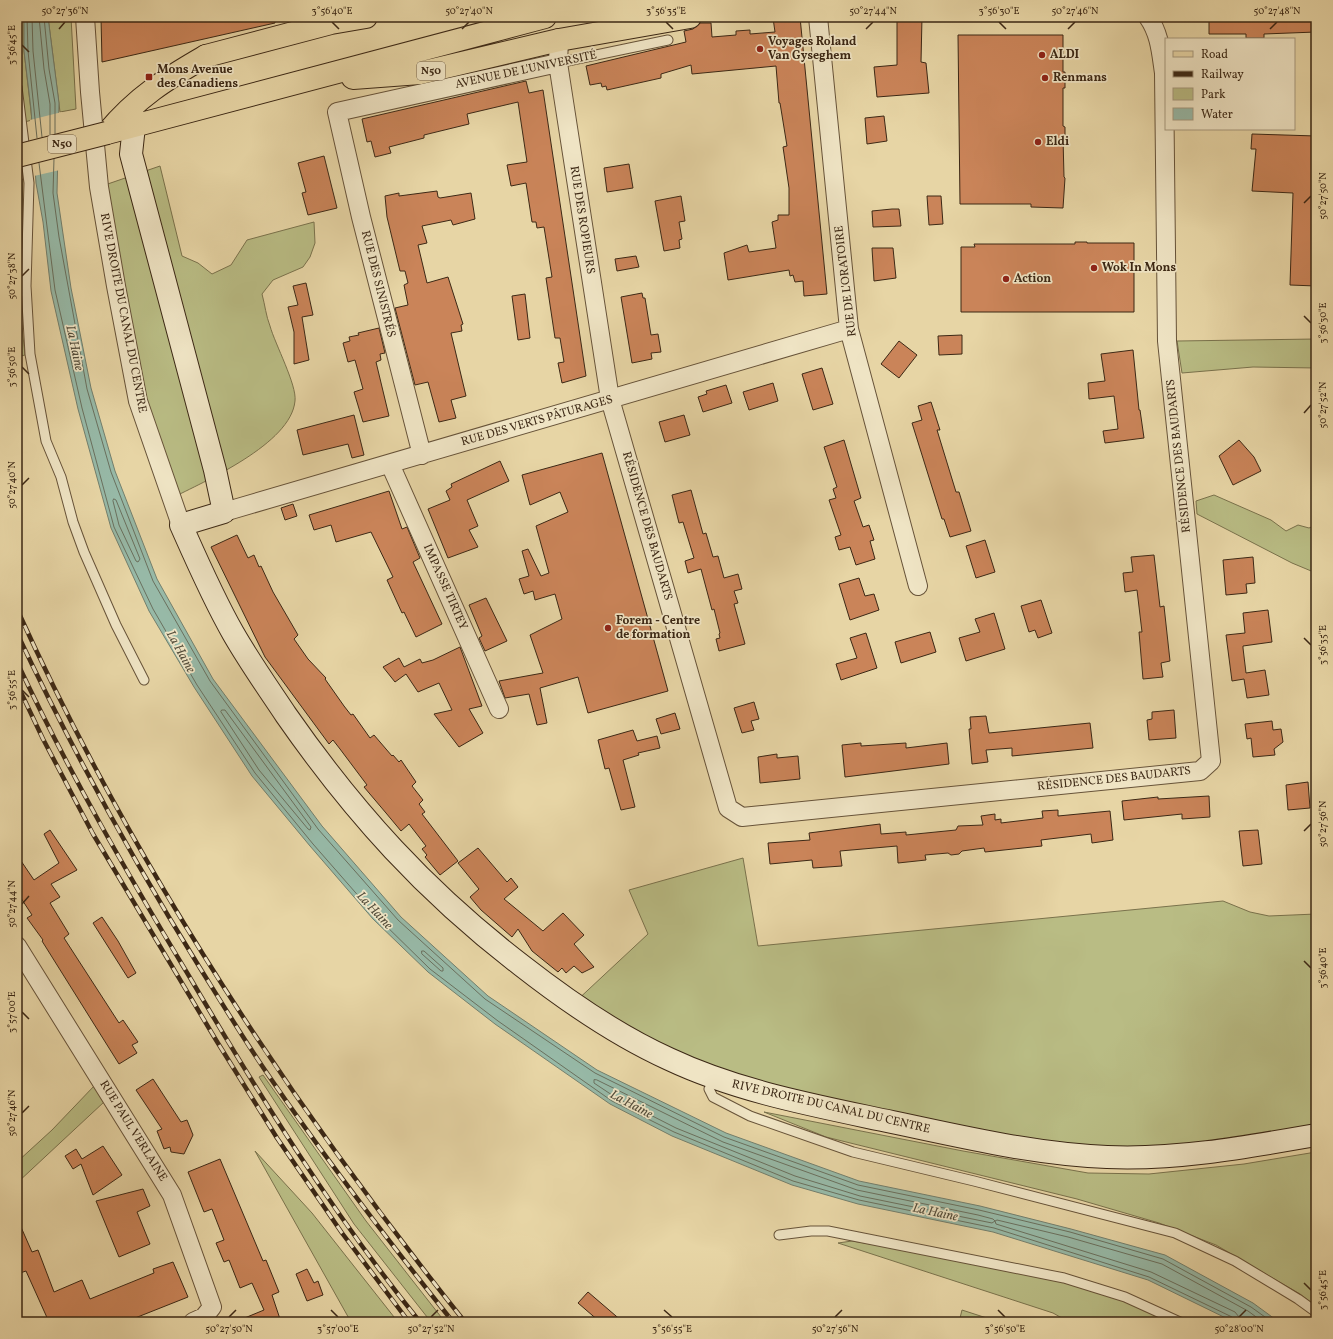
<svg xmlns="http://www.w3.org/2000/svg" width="1333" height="1339" viewBox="0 0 1333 1339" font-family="Vollkorn,serif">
<rect width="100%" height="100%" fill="#e7d5a5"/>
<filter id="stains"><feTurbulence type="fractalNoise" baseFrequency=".005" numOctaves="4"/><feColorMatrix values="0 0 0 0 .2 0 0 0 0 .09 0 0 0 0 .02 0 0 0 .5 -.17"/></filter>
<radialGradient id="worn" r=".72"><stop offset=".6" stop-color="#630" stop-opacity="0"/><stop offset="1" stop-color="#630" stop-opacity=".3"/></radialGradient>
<path fill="#b9bc84" stroke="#7a724c" d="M17,17h7v34l8,69 -15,4z
M48,17h23l5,92 -16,3z
M160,166l22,90 16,7 14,11 19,-9 16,-25 67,-18 1,21 -5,14 -7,10 -30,13 -11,14c3,11 4,22 8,32 5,18 27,59 25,75 -4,43 -90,80 -125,98l-11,-35 -60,-277z
M23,179l-4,120 6,56 -8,2v-176z
M1316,339v29l-63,-1 -71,6 -5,-32z
M1214,495l57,25 15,11 12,-6 11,3 7,-3v48l-24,-10 -95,-49 -1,-13z
M743,858l15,88 465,-45 27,11 19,4 47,-2v221l-206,22 -337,-62 -200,-91 75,-70 -19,-44z
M263,1075l103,146 79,101h-14l-77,-98 -95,-147z
M95,1085l9,17 -87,81v-21l35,-32z
M764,1112l199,39 125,22 61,1 95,-10 72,-12v154l-16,-12 -84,-49 -57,-22 -82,-24 -251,-62z
M255,1151l57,62 86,109h-47z
M852,1241l137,22 111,27 80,32h-111l-16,-9 -215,-70z
M962,1310l37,12h-40z"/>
<path fill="#97b9a7" stroke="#737f6d" d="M24,17h24l11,86 -2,90 14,95 20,100 24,83 42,108 56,100 109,147 79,91 87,79 109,74 129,63 133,48 121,25 91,23 94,26 88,48 26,19h-45l-86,-42 -155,-48 -135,-28 -66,-19 -120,-49 -62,-32 -115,-80 -67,-52 -55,-53 -63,-73 -58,-70 -58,-89 -45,-76 -38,-83 -33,-119 -27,-118 -8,-69 -7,-39 -5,-74 -7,-58z"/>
<path fill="#e7d5a5" d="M62,112l-2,58 -26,6 -4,-56z"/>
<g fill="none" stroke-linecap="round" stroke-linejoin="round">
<path stroke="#6a705e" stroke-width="1" d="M27,17l1,34 9,87
M32,17l1,34 9,86
M39,17l5,52 6,35v31
M44,17l5,52 6,34v31
M54,159l-1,34 6,44 28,152 24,83 42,109 57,100 108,148 80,91 87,79 110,74 129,64 134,48 121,25 91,22 93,27 88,48 21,15
M39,163l16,127 27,118 32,119 39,82 44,76 58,88 58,71 63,72 54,53 68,52 114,80 62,31 119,49 66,19 135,28 155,49 83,40 3,5
M114,499l2,1 24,59 -2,3 -2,-1 -17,-36 -6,-24z
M222,710h3l86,117 -1,3 -2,-1 -49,-59 -38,-58z
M422,951h2l19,17v3h-2l-19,-17z
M597,1080l126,62 134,48 121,25 15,4 2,2 -3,2 -132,-27 -65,-20 -119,-48 -61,-31 -21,-14v-3z
M1240,1322l-1,-5 -4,-5 -84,-40 -155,-48 -1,-3 2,-1 71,17 94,27 86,47 15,11"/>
</g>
<path fill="#ca8459" stroke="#3c2815" d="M101,17h174v6l-173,39z
M800,17l27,277 -23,2 -1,-15 -8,1 -2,-7 -3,1 -1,-6 -61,10 -4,-27 23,-8 2,7 27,-4 -4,-26 6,-2v-5h11v-27l-6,-41 4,-1 -7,-43h-1l-3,-37 -84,8 -1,-9 -30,9v4l-54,12 -1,-4 -4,1 -1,-4 -11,2 -4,-19 100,-24 -2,-11 9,-2 7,-6h11l1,14 24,-2v-4l14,-1v4l25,-2 -2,-14z
M897,17h25l-1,45 5,1 3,30 -52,4 -3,-30 23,-2z
M1209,17h107v15l-52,2v4h-18v-4h-37z
M958,35h105v37h2v16h-2v38l2,1v11h-2l1,39 1,1 -2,30 -32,-1v-3h-71z
M526,81l3,12 14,-3 43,286 -24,7 -4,-20 6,-1 -4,-24h-5l-9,-60 6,-1 -8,-50 -7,1 -1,-6h-4l-6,-39 -15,3 -4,-21 20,-3 -9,-60 -51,12 2,10 -45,11v3l-35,9 2,6 -16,4 -4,-16 -4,1 -5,-23z
M884,116l3,25 -20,3 -2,-26z
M1252,134l64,2v150l-26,-1 3,-92 -41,-2 4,-42h-5z
M324,156l13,52 -29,7 -6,-22 4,-1 -8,-29z
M629,164l4,24 -26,4 -3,-24z
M437,191l1,6 2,1 31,-5 4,26 -22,6 -2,-5 -29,6 5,17 -9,2 9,38 21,-6 15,47 -2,1 1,6 -11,2 15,63 -15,4 5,18 -17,4 -11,-40 -13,3 -20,-77 13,-3 -4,-20 4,-2 -3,-12h-5l-13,-54 -2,-21 14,-3v3z
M681,196l4,25 -6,1 3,17 -3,1 1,8 -16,3 -9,-50z
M927,196h14l2,28 -14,1z
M892,209h7l2,17 -28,1 -1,-16z
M1075,242h12v1h47v69h-173v-65h14l-1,-3h101z
M872,248h21l3,30 -22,3z
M636,256l3,11 -22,4 -2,-12z
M306,283l7,32 -11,2 7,43 -15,4v-32l-6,-25 10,-2 -5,-19z
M642,293l1,5h2l6,37 7,-1 3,18 -10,1 1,6 -20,4 -11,-66z
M525,294l5,44 -12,2 -6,-44z
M379,328l6,25 -5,1 1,6 -5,2 13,54 -26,6 -9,-30 9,-3 -8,-29 -7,2 -5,-19 7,-2 -1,-4 10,-2 -1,-2z
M962,335v19l-23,1 -1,-19z
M899,341l18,14 -18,23 -18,-14z
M1133,350l6,60h1l4,28 -39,5 -2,-12 15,-2 -4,-33 -25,3 -1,-16 17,-2 -4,-27z
M822,368l11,36 -20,6 -11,-36z
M773,383l5,18 -29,9 -6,-18z
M726,385l6,18 -29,9 -5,-15 9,-3 -1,-3z
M931,402l9,28h-3l19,62h3l12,39 -21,6 -6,-18h-2l-30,-96 10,-3 -4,-14z
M354,415l10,40 -12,3 -4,-14 -45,11 -6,-25z
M684,415l6,20 -25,7 -6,-20z
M844,440l17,58 -7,3 9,26 6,-2 5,15 -4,1 5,18 -19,6 -6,-18 -11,3 -4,-13 6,-2 -12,-35 7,-2 -3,-9 4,-2 -13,-40z
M1239,440l15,17 7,14 -28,14 -14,-29z
M602,453l66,238 -80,22 -10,-36 -38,11 7,35 -10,2 -8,-31 -24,4 -6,-17 44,-8 -13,-38 32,-16 -7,-25 -20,6 -2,-9 -9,3 -5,-15 10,-3 -7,-25 6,-2 13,27 8,-3 -13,-47 32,-14 -8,-20 -30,13 -8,-30z
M500,461l9,20 -42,19 11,26 -9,4 9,17 -30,11 -20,-49 22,-9 -4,-9 6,-4 -1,-3z
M691,490l12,44 3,-1 7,24 5,-1 6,22 14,-4 4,15 -8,2 4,12 -4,1 11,40 -26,7 -3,-12 4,-1 -1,-4 1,-1 -6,-24 -2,1 -11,-41 -13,4 -3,-12 9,-3 -11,-36 -4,1 -7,-28z
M389,491l13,38 5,-2 13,31 -7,4 29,62 -26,13 -12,-25 -2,1 -15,-33 6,-3 -22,-45 -35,10 -5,-17 -17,5 -5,-15z
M293,504l4,12 -12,4 -4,-12z
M237,535l11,23 6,-3 5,12 2,-1 12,26 25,43 -4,4 14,20 18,19 -1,1 19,27 7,9 2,-1 17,24 4,-3 18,21 1,-1 6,7 2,-2 15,22 -4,4 11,14 -4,4 6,8 -3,2 36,47 -18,14 -15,-18 2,-2 -5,-6 4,-3 -17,-22 -8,7 -15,-18 -22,-26 3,-2 -27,-36 -7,-9 -4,4 -64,-87 -54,-110z
M985,540l10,32 -19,6 -10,-32z
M1154,555l6,52 4,-1 6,55 -9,2 2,14 -20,2 -4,-47h3l-5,-42 -12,2 -2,-19 10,-1 -2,-15z
M1253,557l2,26 -9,1 1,9 -21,2 -3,-35z
M859,578l6,18 9,-2 5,16 -29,10 -11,-36z
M486,598l21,43 -22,10 -6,-13 3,-2 -13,-31z
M1041,600l11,33 -14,5 -3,-8 -6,2 -8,-26z
M1268,610l4,32 -29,4v2l3,25 19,-3 4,25 -22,3 -3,-19 -12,2 -6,-46 19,-2 -2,-20z
M994,613l11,36 -39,12 -7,-23 21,-6 -5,-13z
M930,632l6,20 -35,11 -6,-21z
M866,633l11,35 -36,12 -5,-16 21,-6 -7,-20z
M460,647l22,59 -13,3 14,24 -24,14 -25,-33 18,-4 -13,-27 -21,9 -12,-18 -11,8 -12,-15 16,-9 5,9 16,-8 2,4 11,-3z
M754,702l5,17 -8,2 3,9 -12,3 -8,-25z
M1174,710l2,28 -27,2 -2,-20 5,-1v-7z
M675,713l5,16 -19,5 -5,-15z
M986,716l3,17 101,-10 3,25 -81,8v-8l-26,2 2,12 -16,2 -3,-35h2l-1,-12z
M1272,721l1,9 8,-1 2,13 -9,7 1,6 -22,2 -2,-19 -4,1 -2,-15z
M633,730l4,11 20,-5 3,12 -22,5 1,2 -16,5 12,47 -14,3 -12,-42 -4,1 -7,-29z
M861,743v3l45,-3v5l41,-5 2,21 -104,13 -3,-32z
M777,754v4l21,-2 2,23 -40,4 -2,-26z
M1308,782l2,26 -22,2 -2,-25z
M1209,796l1,21 -28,2v-5l-58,6 -2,-19 36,-4v2z
M1058,810v6l52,-5 3,29 -21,3 -1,-9 -50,6 1,6 -57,6 -1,-4 -22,3 -3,3 -8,1 -3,-2 -23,2 1,5 -28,3 -1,-17 -57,5 2,15 -29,2 -1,-8 -42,4 -2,-21 42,-3 -1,-7 71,-9 1,10 25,-2v3l50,-5 2,-4 25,-1 -2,-9 14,-2v6l6,-1v4l42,-5 -1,-7z
M50,830l27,40 -26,14 9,13 -10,6 19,31 -5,4 55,85 4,-3 15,22 -6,3 5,8 -18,11 -77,-123 1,-1 -16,-22 5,-3 -15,-23v-37l17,25 25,-17 -15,-29z
M1258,830l4,34 -19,2 -4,-35z
M478,848l29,34 4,-4 7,9 -14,12 39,32 20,-18 21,22 -10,9 20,23 -12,6 -8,-7 -8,7 -4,-5 -4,4 -26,-21 -14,-22 -6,8 -31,-27 -11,-13 9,-8 -21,-26z
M102,917l16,24 18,32 -8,5 -35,-55z
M153,1079l28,43 6,-2 6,15 -9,19 -13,-2 -1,-5 -6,2 -7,-18 5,-2 -26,-39z
M103,1146l19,29 -29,20 -12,-31 -8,5 -8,-13 11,-7 6,10z
M220,1159l43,102 3,-1 13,32 -7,3 9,27h-46l29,-12 -12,-27 -12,5 -11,-28 -5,2 -8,-19 8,-3 -12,-31 -8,3 -16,-40z
M143,1189l7,17 -13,6 13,32 -31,13 -23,-56z
M17,1218l15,34 6,-2 16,42 28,-12 8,19 64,-26 -1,-4 20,-7 15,35 -63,25h-76l-23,-51 -9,3z
M307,1269l7,14 4,-2 5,14 -16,6 -11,-27z
M588,1292l35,30h-23l-22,-19z"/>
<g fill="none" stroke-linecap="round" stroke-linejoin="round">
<defs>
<path id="lane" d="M558,63l110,-23
M17,87l12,96 -3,103 4,68 16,87 15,36 12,45 11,30 32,73 28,55
M709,1089l4,8 37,19 103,36 121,29 201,52 60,28 63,38 18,13
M779,1235l32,-4h17l236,47 61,19 55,25"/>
<path id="street" d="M85,17l5,75 9,95 17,99 22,115 43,124
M818,17l31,312 69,257
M559,40l-1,23 52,336 118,409 14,9 458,-46 11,-10 -44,-420 -3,-268c-3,-20 -4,-39 -16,-56
M422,455l-61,-238 -24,-105 221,-49
M390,464l109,245
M224,512l625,-183
M17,946l155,249 40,112 -8,10 -11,5"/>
<path id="secondary" d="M134,126l-3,28 84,316 9,42 -43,13c16,36 32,73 52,108 16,28 35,55 53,82 69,99 140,177 235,250 46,36 95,70 148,94 70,33 148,47 223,63 71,15 142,32 215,35 70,3 140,-10 209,-22"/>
<path id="primary" d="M559,40l131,-23
M206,56l125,-33 35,-6"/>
<path id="highway" d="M353,78l67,-5 139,-33
M107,133l438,-116
M107,133c30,-36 59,-54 99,-77"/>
</defs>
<use href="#lane" stroke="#675339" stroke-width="11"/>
<use href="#street" stroke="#675339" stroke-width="20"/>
<use href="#secondary" stroke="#3c2815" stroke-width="24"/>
<use href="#primary" stroke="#3c2815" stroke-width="24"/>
<use href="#highway" stroke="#3c2815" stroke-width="24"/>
<use href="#lane" stroke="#efe4c4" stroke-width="9"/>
<use href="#street" stroke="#efe4c4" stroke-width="18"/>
<use href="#secondary" stroke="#efe4c4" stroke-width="22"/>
<use href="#primary" stroke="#e7d5a5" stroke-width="22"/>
<use href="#highway" stroke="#e7d5a5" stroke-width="22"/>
<defs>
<path id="rail" d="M17,609c116,256 272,493 448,713
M17,633c54,115 116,227 183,335 23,37 46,75 71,111 57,83 119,164 182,243
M17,662c51,109 110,211 172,314 70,119 144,238 231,346
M17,684l26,55 50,95 123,206 61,98 65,95 67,89"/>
</defs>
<use href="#rail" stroke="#3c2815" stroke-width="4.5"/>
<use href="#rail" stroke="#efe4c4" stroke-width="3" stroke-dasharray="9" stroke-linecap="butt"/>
<defs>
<path id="highway-bridge" d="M17,156l90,-23"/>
</defs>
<use href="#highway-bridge" stroke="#3c2815" stroke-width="24" stroke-linecap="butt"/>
<use href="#highway-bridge" stroke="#e7d5a5" stroke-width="22"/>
</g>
<path fill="none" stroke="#3c2815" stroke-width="1.5" d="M332,22l7,7M666,22l7,7M999,22l7,7M59,29l6,-7M462,29l7,-7M866,29l7,-7M1068,29l7,-7M1270,29l7,-7M22,45l7,7M1304,203l7,-7M22,276l7,-7M1304,316l7,7M22,367l7,7M1304,413l7,-8M22,485l7,-7M1304,638l7,7M22,690l7,7M1304,831l7,-7M22,904l7,-8M1304,961l7,7M22,1012l7,7M22,1113l7,-7M1304,1283l7,7M331,1310l7,7M664,1310l8,7M998,1310l7,7M229,1317l7,-7M431,1317l7,-7M835,1317l7,-7M1239,1317l7,-7"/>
<g fill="#8f2418" stroke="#efe4c4" stroke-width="1.5">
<circle cx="760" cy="49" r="4"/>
<circle cx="1042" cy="55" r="4"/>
<rect x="145" y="73" width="8" height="8" rx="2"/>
<circle cx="1045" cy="78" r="4"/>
<circle cx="1038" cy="142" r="4"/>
<circle cx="1094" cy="268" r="4"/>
<circle cx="1006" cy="279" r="4"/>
<circle cx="608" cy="628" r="4"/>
</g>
<g text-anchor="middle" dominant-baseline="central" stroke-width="3.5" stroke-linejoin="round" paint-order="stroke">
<g fill="#efe4c4" stroke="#72604a" stroke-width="1">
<rect x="417" y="62" width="28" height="18" rx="3"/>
<rect x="48" y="135" width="28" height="18" rx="3"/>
</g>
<g font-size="11" font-weight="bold" fill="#3c2815">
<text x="431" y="71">N50</text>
<text x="62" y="144">N50</text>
</g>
<g font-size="12" font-weight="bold" fill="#3c2815" stroke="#efe4c4" text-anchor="start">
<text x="768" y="42">Voyages Roland<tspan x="768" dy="14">Van Gyseghem</tspan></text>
<text x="1050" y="55">ALDI</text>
<text x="157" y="70">Mons Avenue<tspan x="157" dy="14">des Canadiens</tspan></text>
<text x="1053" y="78">Renmans</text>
<text x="1046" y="142">Eldi</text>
<text x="1102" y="268">Wok In Mons</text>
<text x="1014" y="279">Action</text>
<text x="616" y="621">Forem - Centre<tspan x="616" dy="14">de formation</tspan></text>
</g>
<g font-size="12" fill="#3c2815" stroke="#efe4c4">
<text transform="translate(526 70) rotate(-12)">AVENUE DE L'UNIVERSITÉ</text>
<text transform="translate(582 220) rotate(81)">RUE DES ROPIEURS</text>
<text transform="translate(846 281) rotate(-97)">RUE DE L'ORATOIRE</text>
<text transform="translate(378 284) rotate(76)">RUE DES SINISTRÉS</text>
<text transform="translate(123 313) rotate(79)">RIVE DROITE DU CANAL DU CENTRE</text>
<text transform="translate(537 421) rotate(-16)">RUE DES VERTS PÂTURAGES</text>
<text transform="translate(1179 456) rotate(-96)">RÉSIDENCE DES BAUDARTS</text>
<text transform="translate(647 526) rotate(74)">RÉSIDENCE DES BAUDARTS</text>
<text transform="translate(445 587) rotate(66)">IMPASSE TIRTEY</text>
<text transform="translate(1114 779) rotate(-6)">RÉSIDENCE DES BAUDARTS</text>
<text transform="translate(831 1107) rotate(13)">RIVE DROITE DU CANAL DU CENTRE</text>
<text transform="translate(133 1131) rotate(58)">RUE PAUL VERLAINE</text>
</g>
<g font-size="13" font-style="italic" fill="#534c3a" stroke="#efe4c4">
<text transform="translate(74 348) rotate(78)">La Haine</text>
<text transform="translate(180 652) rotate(61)">La Haine</text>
<text transform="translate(374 911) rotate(47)">La Haine</text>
<text transform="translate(631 1105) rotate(28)">La Haine</text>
<text transform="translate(935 1213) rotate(12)">La Haine</text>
</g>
</g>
<rect width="1333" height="1339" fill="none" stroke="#e7d5a5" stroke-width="44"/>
<rect x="1165" y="38" width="130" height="92" fill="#efe4c4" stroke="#a7997e"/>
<rect x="1173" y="51" width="20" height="6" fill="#e7d5a5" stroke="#a7997e"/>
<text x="1201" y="58" font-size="12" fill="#3c2815">Road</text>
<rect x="1173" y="71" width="20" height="6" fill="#3c2815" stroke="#a7997e"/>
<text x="1201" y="78" font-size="12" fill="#3c2815">Railway</text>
<rect x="1173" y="88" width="20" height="12" fill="#b9bc84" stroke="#a7997e"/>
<text x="1201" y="98" font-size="12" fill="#3c2815">Park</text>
<rect x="1173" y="108" width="20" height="12" fill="#97b9a7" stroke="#a7997e"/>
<text x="1201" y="118" font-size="12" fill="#3c2815">Water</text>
<rect x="22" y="22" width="1289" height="1295" fill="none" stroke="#3c2815" stroke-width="1.5"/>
<g font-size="10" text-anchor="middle" fill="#3c2815">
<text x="65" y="14">50°27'36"N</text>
<text x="332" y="14">3°56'40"E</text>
<text x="469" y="14">50°27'40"N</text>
<text x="666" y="14">3°56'35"E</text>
<text x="873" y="14">50°27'44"N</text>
<text x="999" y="14">3°56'30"E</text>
<text x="1075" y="14">50°27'46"N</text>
<text x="1277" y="14">50°27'48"N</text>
<text transform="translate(11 45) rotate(-90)" y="4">3°56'45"E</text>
<text transform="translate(1322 196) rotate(-90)" y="4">50°27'50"N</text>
<text transform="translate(11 276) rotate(-90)" y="4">50°27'38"N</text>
<text transform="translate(1322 323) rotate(-90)" y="4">3°56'30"E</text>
<text transform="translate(11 367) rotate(-90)" y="4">3°56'50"E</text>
<text transform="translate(1322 405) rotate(-90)" y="4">50°27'52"N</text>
<text transform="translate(11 485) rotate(-90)" y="4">50°27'40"N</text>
<text transform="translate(1322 645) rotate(-90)" y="4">3°56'35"E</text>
<text transform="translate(11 690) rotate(-90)" y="4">3°56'55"E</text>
<text transform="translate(1322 824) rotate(-90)" y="4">50°27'56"N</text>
<text transform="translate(11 904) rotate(-90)" y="4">50°27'44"N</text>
<text transform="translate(1322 968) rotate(-90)" y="4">3°56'40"E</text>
<text transform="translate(11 1012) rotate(-90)" y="4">3°57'00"E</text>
<text transform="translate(11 1113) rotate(-90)" y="4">50°27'46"N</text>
<text transform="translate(1322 1290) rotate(-90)" y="4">3°56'45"E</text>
<text x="229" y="1332">50°27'50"N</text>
<text x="338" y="1332">3°57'00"E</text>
<text x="431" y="1332">50°27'52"N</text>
<text x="672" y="1332">3°56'55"E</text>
<text x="835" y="1332">50°27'56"N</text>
<text x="1005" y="1332">3°56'50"E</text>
<text x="1239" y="1332">50°28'00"N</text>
</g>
<rect width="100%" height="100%" filter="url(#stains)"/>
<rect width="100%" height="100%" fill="url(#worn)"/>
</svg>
